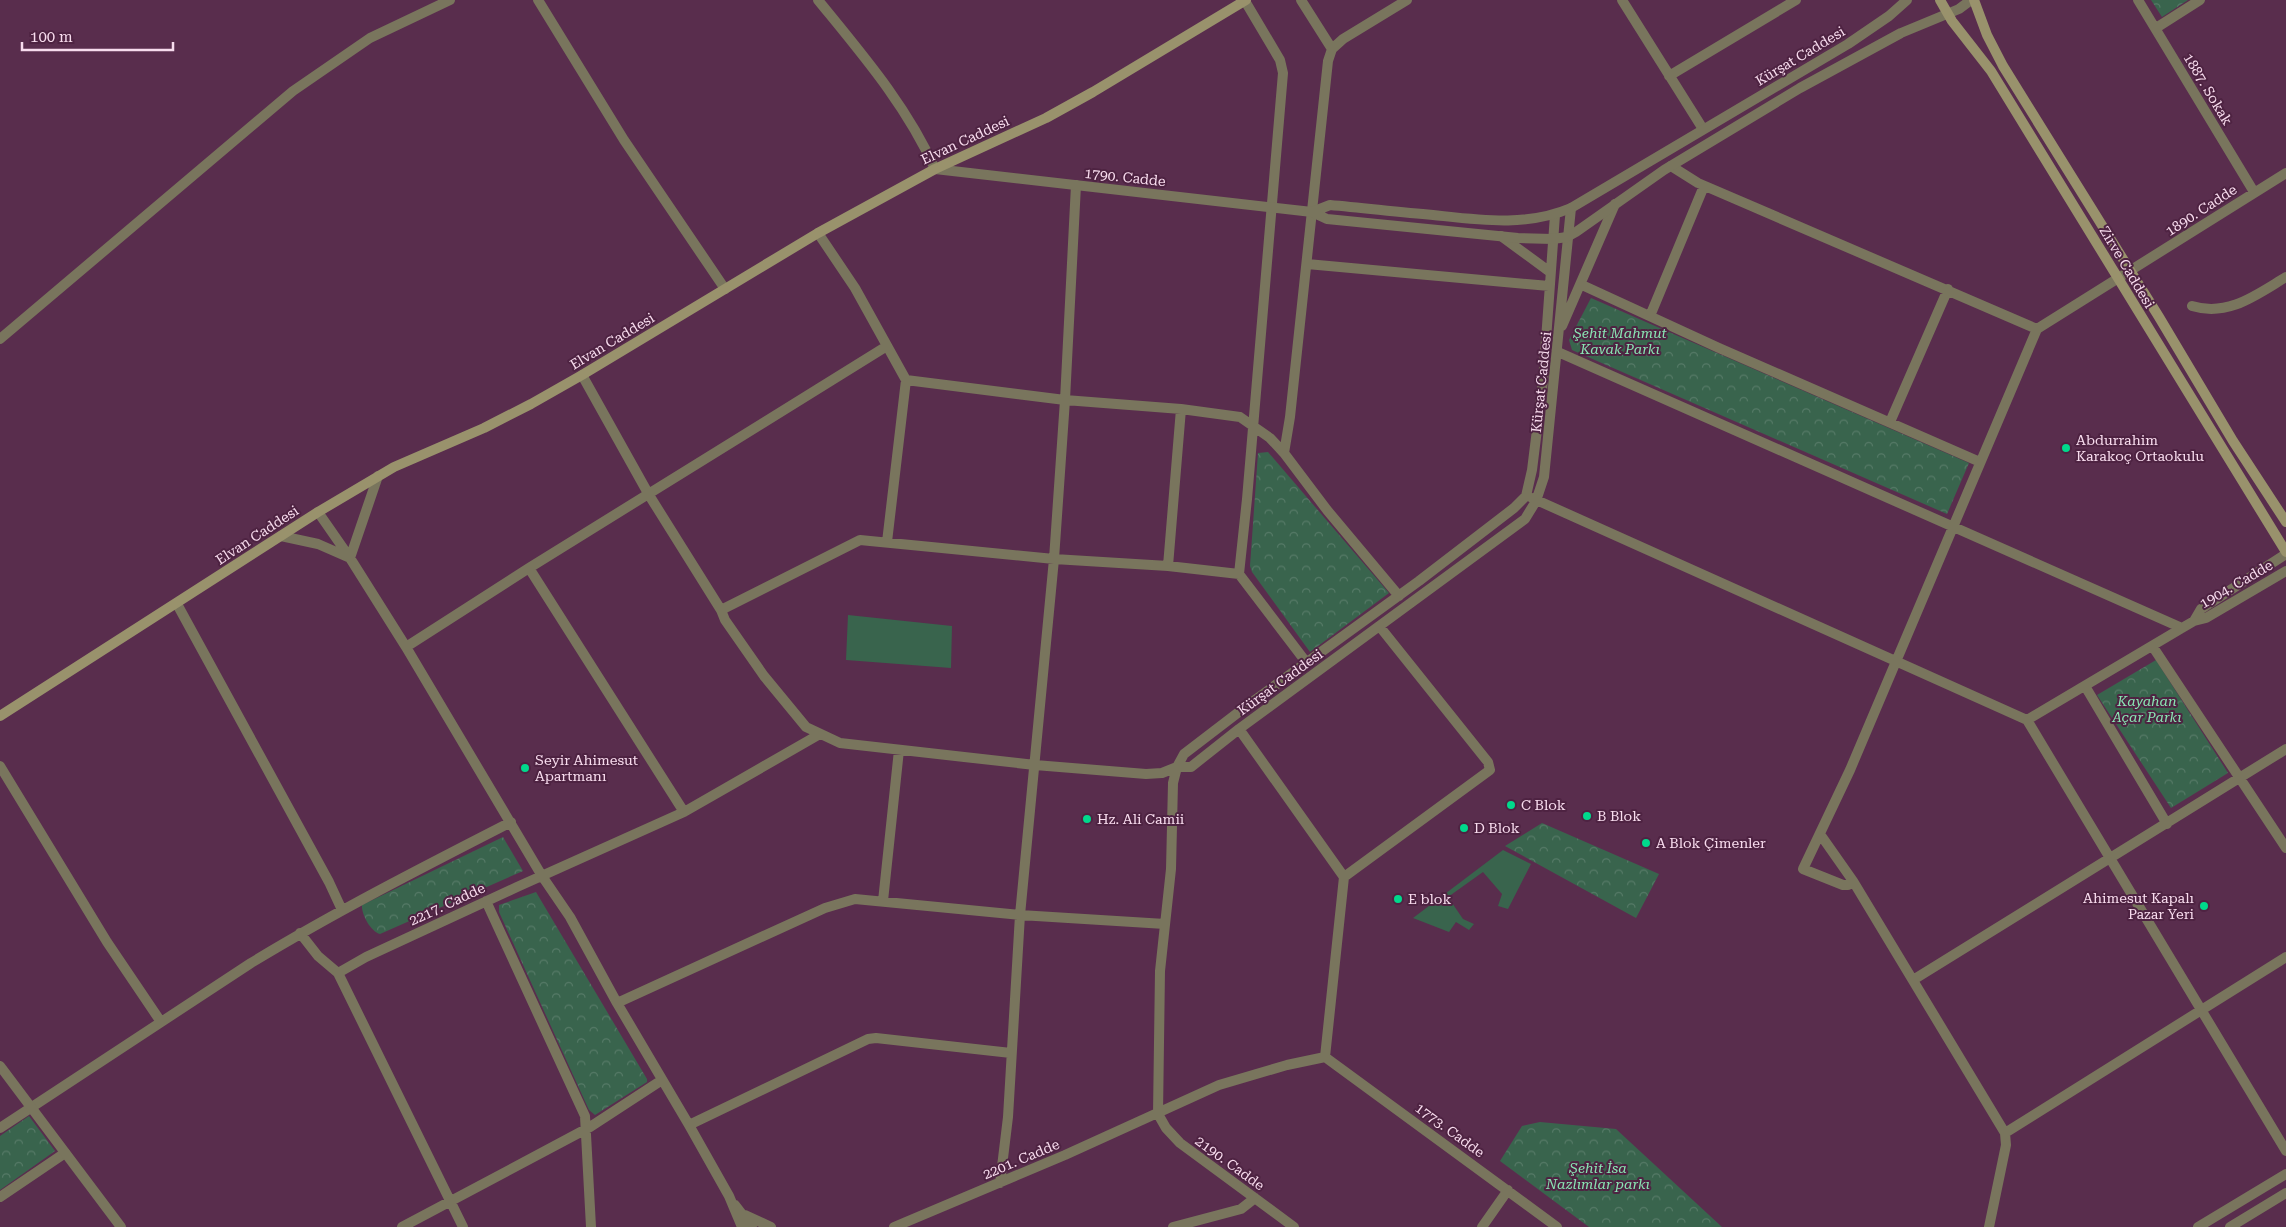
<svg xmlns="http://www.w3.org/2000/svg" width="2286" height="1227" viewBox="0 0 2286 1227" font-family="'Roboto Serif',serif">
<defs>
<pattern id="park-crowns" width="20" height="18" patternUnits="userSpaceOnUse" patternTransform="scale(1.25)"><rect width="20" height="18" fill="#39644d"/><path d="M2 6a3 3 0 1 1 6 0M12 15a3 3 0 1 1 6 0" fill="none" stroke="#567a67"/></pattern>
</defs>
<rect width="100%" height="100%" fill="#592d4d"/>
<path fill="#39644d" d="M848,615l104,11 -1,42 -105,-8z
M1503,850l28,14 -23,45 -10,-3 4,-12 -19,-22 -35,25 15,22 11,5 -5,6 -13,-8 -7,10 -36,-14z"/>
<path fill="url(#park-crowns)" d="M2151,0h37l-26,17z
M1591,298l378,165 -22,51 -375,-164 -3,-10z
M1268,452l121,141 -79,59 -58,-80 -2,-6 8,-113z
M2156,660l72,113 -57,35 -74,-113z
M1542,823l117,51 -23,44 -131,-72z
M503,837l20,34 -143,63c-9,-2 -19,-20 -18,-29z
M536,892l111,187v3l-52,33 -6,-5 -90,-198v-7z
M29,1116l26,35 -55,39v-54z
M1540,1122l76,7 106,98h-133l-89,-66 22,-35z"/>
<g fill="none" stroke-linecap="round" stroke-linejoin="round">
<path stroke="#79755d" stroke-width="10" d="M538,0l86,140 101,149
M818,0c44,54 89,106 117,169
M1301,0l31,49
M1622,0l81,129
M2138,0l116,192
M2156,28l44,-28
M1669,76l127,-76
M1671,166l27,17 339,146
M818,233l37,55 51,92 159,20 116,9 59,8 30,21 14,15 43,57 72,86
M1501,236l49,36
M1307,264l242,22
M1582,285l137,63 261,114
M2192,306c36,11 64,-11 94,-29
M1650,316l54,-130
M1562,326l53,-122
M0,339l293,-248 77,-53 80,-38
M1558,352l624,276
M582,375l67,120 72,115 4,10 39,56 42,51 34,16 195,22 111,9 16,-1 15,-6h14l48,-38 286,-210 11,-18 8,-24 27,-269
M1890,422l58,-133
M1284,453l6,-36 38,-356 4,-12 11,-10 64,-39
M1532,498l495,222 259,431
M318,512l32,46 56,89 136,229 28,41 47,86 72,122 40,71 13,31
M281,536l37,8 32,14 28,-82
M887,542l19,-162
M1168,566l13,-157
M529,568l155,244
M1239,574l8,-75 36,-426 -3,-13 -35,-59
M177,604l152,278 13,28
M721,610l139,-70 194,19 114,7 71,8 67,88
M2194,621l7,-12 85,-55
M406,647l123,-79 358,-222
M2153,647l133,201
M2085,686l82,138
M2027,720l155,-92 12,-7 12,-3 80,-47
M0,766l107,176 54,80
M1820,834l33,47 152,252
M1344,877l146,-107 -2,-8 -108,-135
M1853,881l-5,4h-5l-40,-16 47,-99 187,-441 249,-156
M486,901l99,215 6,111
M883,901l16,-151
M300,933l18,23 20,17
M1913,980l373,-231
M617,1003l208,-95 30,-9 165,16 145,9
M1325,1057l232,170
M1158,1114l2,-143 11,-102 2,-86 4,-16 7,-13 64,-49 171,-124 95,-73 12,-12 6,-26 11,-89 12,-166
M1158,1114l8,14 14,15 114,84
M689,1125l179,-86 8,-1 135,15
M0,1128l251,-165c84,-51 172,-96 260,-141
M1000,1183l8,-66 12,-202 34,-356 11,-159 11,-215
M0,1197l65,-44
M735,1205l17,22
M745,1215l26,12
M402,1227l188,-100 72,-47
M463,1227l-125,-254 28,-16 151,-70 167,-75 136,-78
M894,1227l171,-72 154,-70 68,-20 38,-8 19,-180 -105,-148
M1173,1227l68,-18 14,-11
M1482,1227l26,-37
M1989,1227l17,-82 -1,-12 281,-176"/>
<path stroke="#79755d" stroke-width="10" d="M935,169l377,43 15,7 191,19 35,1 14,-2 9,-5 88,-62 136,-82 101,-55 58,-24 12,-9
M1312,212l18,-7c34,3 68,7 103,10 47,5 93,12 138,-7l277,-164 41,-28 18,-16
M0,1066l121,161
M2198,1227l88,-53
M2230,1227l56,-34"/>
<path stroke="#99926c" stroke-width="10" d="M1940,0l12,21 39,50 295,481
M1974,0l13,35 16,31 156,251 74,124 53,81
M0,716l318,-204 76,-45 90,-39 47,-24 51,-29 236,-142 117,-64 111,-51 47,-26 153,-92"/>
</g>
<g fill="#00d98c" stroke="#4e2342" stroke-width="2">
<circle cx="2066" cy="448" r="5"/>
<circle cx="525" cy="768" r="5"/>
<circle cx="1511" cy="805" r="5"/>
<circle cx="1587" cy="816" r="5"/>
<circle cx="1087" cy="819" r="5"/>
<circle cx="1464" cy="828" r="5"/>
<circle cx="1646" cy="843" r="5"/>
<circle cx="1398" cy="899" r="5"/>
<circle cx="2204" cy="906" r="5"/>
</g>
<g text-anchor="middle" dominant-baseline="central" stroke-width="4" stroke-linejoin="round" paint-order="stroke">
<g font-size="14" fill="#f8dcee" stroke="#4e2342">
<text transform="translate(1800 56) rotate(-31)">Kürşat Caddesi</text>
<text transform="translate(2208 89) rotate(59)">1887. Sokak</text>
<text transform="translate(965 140) rotate(-25)">Elvan Caddesi</text>
<text transform="translate(1125 177) rotate(6)">1790. Cadde</text>
<text transform="translate(2201 210) rotate(-33)">1890. Cadde</text>
<text transform="translate(2127 267) rotate(59)">Zirve Caddesi</text>
<text transform="translate(612 341) rotate(-31)">Elvan Caddesi</text>
<text transform="translate(1541 382) rotate(-84)">Kürşat Caddesi</text>
<text transform="translate(257 535) rotate(-33)">Elvan Caddesi</text>
<text transform="translate(2236 584) rotate(-30)">1904. Cadde</text>
<text transform="translate(1280 682) rotate(-36)">Kürşat Caddesi</text>
<text transform="translate(447 904) rotate(-25)">2217. Cadde</text>
<text transform="translate(1450 1130) rotate(36)">1773. Cadde</text>
<text transform="translate(1021 1159) rotate(-23)">2201. Cadde</text>
<text transform="translate(1230 1163) rotate(36)">2190. Cadde</text>
</g>
<g font-size="14" font-style="italic" fill="#89e6b3" stroke="#4e2342">
<text x="1620" y="333">Şehit Mahmut<tspan x="1620" dy="16">Kavak Parkı</tspan></text>
<text x="2147" y="701">Kayahan<tspan x="2147" dy="16">Açar Parkı</tspan></text>
<text x="1598" y="1168">Şehit İsa<tspan x="1598" dy="16">Nazlımlar parkı</tspan></text>
</g>
<g font-size="14" fill="#f8dcee" stroke="#4e2342" text-anchor="start">
<text x="2076" y="440">Abdurrahim<tspan x="2076" dy="16">Karakoç Ortaokulu</tspan></text>
<text x="535" y="760">Seyir Ahimesut<tspan x="535" dy="16">Apartmanı</tspan></text>
<text x="1521" y="805">C Blok</text>
<text x="1597" y="816">B Blok</text>
<text x="1097" y="819">Hz. Ali Camii</text>
<text x="1474" y="828">D Blok</text>
<text x="1656" y="843">A Blok Çimenler</text>
<text x="2194" y="898" text-anchor="end">Ahimesut Kapalı<tspan x="2194" dy="16">Pazar Yeri</tspan></text>
<text x="1408" y="899">E blok</text>
</g>
</g>
<path d="M22 42v8h151v-8" fill="none" stroke="#f8dcee" stroke-width="2.5"/>
<text x="30" y="42" font-size="15" fill="#f8dcee" stroke="#4e2342" stroke-width="4" paint-order="stroke">100 m</text>
</svg>
